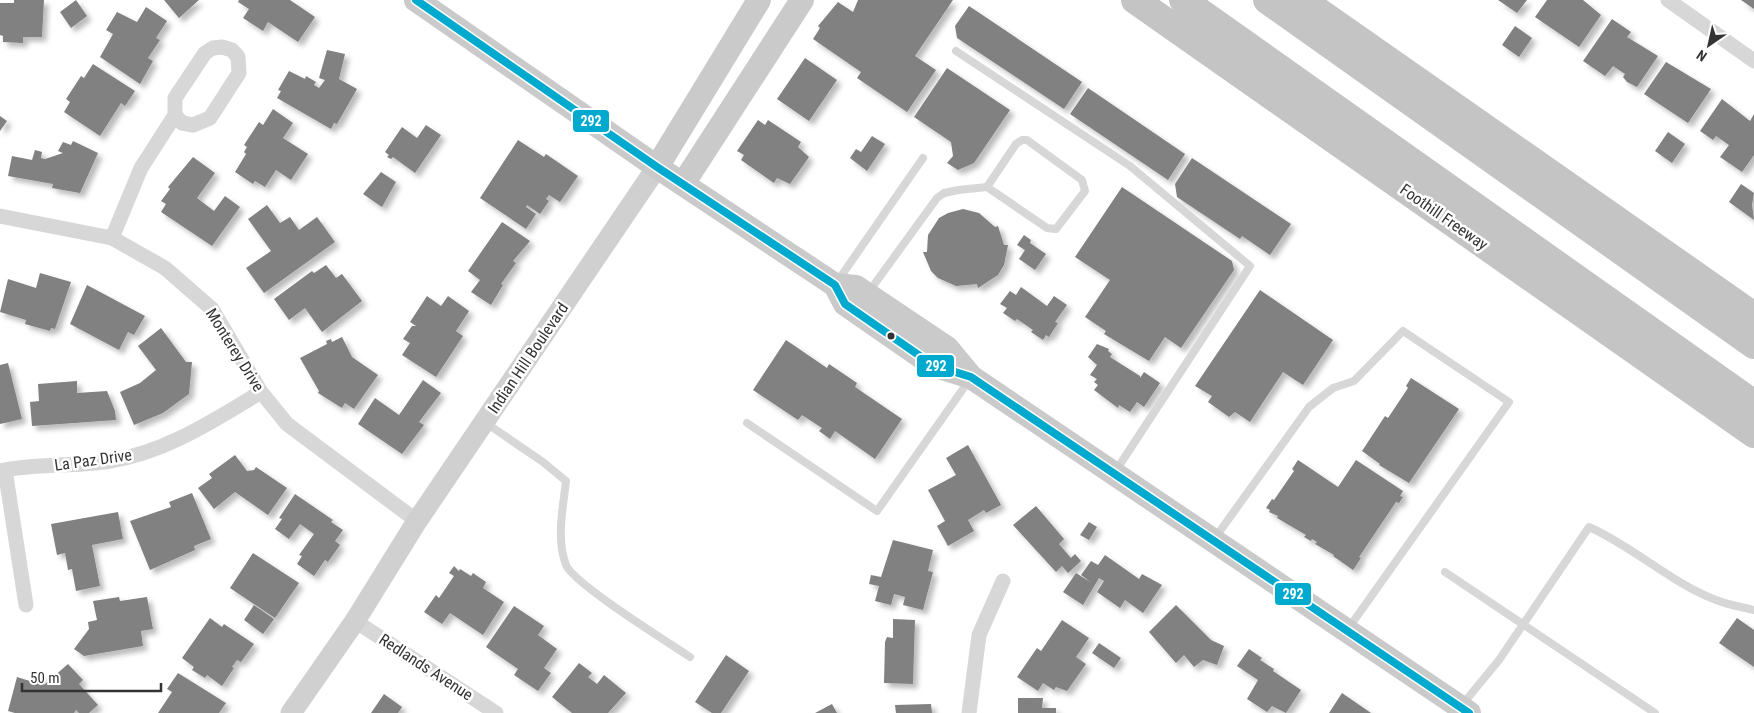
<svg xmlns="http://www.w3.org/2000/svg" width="1754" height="713" viewBox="0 0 1754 713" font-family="'Roboto Condensed',sans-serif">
<defs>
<filter id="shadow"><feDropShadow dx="4.5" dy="4.5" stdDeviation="2.5" flood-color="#0004"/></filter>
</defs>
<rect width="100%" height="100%" fill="#fff"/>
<path fill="#818181" filter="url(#shadow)" d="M14,0h30l-2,37h-19v6l-20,-1v-6l-3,-1v-32h14z
M76,0l11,16 -16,12 -11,-16z
M164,0h35l-20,18z
M239,0h51l25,17 -17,25 -30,-20 -5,9 -20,-13 6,-9 -11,-7z
M858,0h95l-38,56 21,14 -29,42 -50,-34 4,-6 -48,-33 7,-11 -2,-2 20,-24 15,10z
M1498,0h29l-10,13z
M1547,0h36l18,15 -22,32 -44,-30z
M1741,0h13v9z
M969,6l113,76 -18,27 -107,-71 -2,-12z
M146,7l21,14 -11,17 4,2 -12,18 5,3 -13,23 -40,-27 13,-23 -7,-4 11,-18 20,10z
M1612,19l19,13 -4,5 31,19 -21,31 -10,-5 -4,-5 2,-3 -12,-8 -8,10 -22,-15z
M1515,26l17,12 -13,19 -17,-12z
M327,50l18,4 -6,25 18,10 -20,35 -3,-1 -3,6 -54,-31 4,-7 -3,-1 11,-19 16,8 1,-3 10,6 -2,3 5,3 6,-8 -6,-2z
M805,58l32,22 -28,41 -32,-22z
M1666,62l45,27 -23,34 -44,-29z
M93,64l42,27 -10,15 -4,-3 -21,33 -36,-24 6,-10 -4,-3 15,-23 3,2z
M947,68l63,42 -36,53 -16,7 -11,-7 6,-7 -2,-14 -37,-25z
M1088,88l97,66 -17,26 -98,-66z
M1722,99l28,22 4,-7v41l-12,17 -22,-15 9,-12 -13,-9 -3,4 -13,-9z
M273,109l20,14 -10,15 25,16 -17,26 -15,-10 -11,17 -10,-6 -2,3 -18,-12 11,-18 -2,-2 3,-5 -3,-2 15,-23 4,3z
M0,116l7,5 -7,10z
M758,120l7,5 3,-5 33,22 -3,5 11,10 -19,27 -13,-6 -3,5 -33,-23 3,-5 -7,-4z
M426,125l15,10 -26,38 -22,-16 -2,2 -4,-2 2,-2 -4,-3 17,-25 15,11z
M1668,132l17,12 -13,19 -17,-12z
M872,136l13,8 -18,27 -17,-13 6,-9 5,3z
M518,140l26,17 2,-3 32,22 -18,26 -11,-7 -3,4 3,2 -9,13 -13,-9 -1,2 10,7 -10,15 -46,-31z
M73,141l25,12 -18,40 -28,-5 1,-4 -45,-8 4,-20 20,4 3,-10 7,2 -1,6 4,1 18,-6 -5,-2 5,-9 8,3z
M193,157l22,16 -18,25 17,13 11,-15 15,11 -28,39 -51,-34 5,-8 -5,-3 9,-12 -2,-2z
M1192,158l99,66 -21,31 -28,-19 -2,3 -63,-42 -2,-13z
M381,172l15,10 -14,25 -19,-13z
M1741,184l13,9 -2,12 2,15 -25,-18z
M1122,187l110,74 2,9 -53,78 -16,-11 -16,24 -45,-27 2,-3 -21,-14 25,-37 -35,-23z
M267,205l13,18 10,-6 9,13 18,-13 18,25 -71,51 -18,-25 25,-17 -23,-32z
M963,209l16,4 16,14 3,-1 6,19h4l-4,20 -6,10 -20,13 -1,-4 -21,2 -18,-8 -7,-7 -8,-19h4l1,-17 11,-17 9,-5z
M502,222l28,19 -17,20 3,2 -15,21 2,1 -12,20 -20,-13 9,-12 -12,-9z
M1024,235l7,5 -1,3 16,11 -11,16 -16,-11 6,-9 -8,-5z
M326,265l10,13 6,-4 20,27 -40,31 -17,-24 -16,12 -15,-21 38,-28 2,2z
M40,273l31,9 -16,47 -4,-1 -1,3 -25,-7 1,-4 -26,-8 8,-33 28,9z
M87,285l58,31 -11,19 -6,-3 -9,18 -49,-26z
M1021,287l26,19 7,-10 13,9 -12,17 3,1 -9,14 -3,-2 -3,5 -12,-8 2,-2 -16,-11 -2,2 -12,-8 4,-5 -7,-4 10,-13 6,4z
M1260,290l73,50 -30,45 -20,-13 -33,50 -15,-10 -6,5 -21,-15 4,-6 -17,-10z
M427,296l14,10 7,-10 21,15 -13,20 7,5 -27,41 -34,-22 8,-12 -7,-4 9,-13h4l-6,-4z
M161,328l25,34h6l-3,32 -26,19 -29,12 -14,-33 20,-9 16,-13 -18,-24z
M342,337l10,20 26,18 -24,34 -9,-6 -3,5 -24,-15 1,-2 -19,-33 27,-14 -1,-3 5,-2 1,3z
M786,340l41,28 2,-4 28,19 -2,4 47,32 -27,40 -40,-28 -5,8 -11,-8 3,-3 -20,-13 -4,5 -45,-30z
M1097,344l12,5 -1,2 4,3 -2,3 30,19v2l4,-6 16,11 -16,24 -7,-5 -7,10 -11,-7 -1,3 -24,-18 4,-5 -4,-3 3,-3 -7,-4 7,-10 -9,-8z
M8,363l14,56 -22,5v-59z
M1411,378l48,31 -50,74 -30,-18 1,-1 -18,-13 23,-35 3,2 20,-30 -2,-2z
M423,380l18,13 -22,29 5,3 -22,29 -44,-30 17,-26 24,17z
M77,381v12l30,-2 8,20 1,9 -84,6 -2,-24 9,-1 -1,-17z
M968,445l33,60 -15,8 -2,-3 -16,10 6,11 -26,15 -11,-20 8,-5 -17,-31 28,-15 -10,-17z
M235,455l12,16 7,-1 2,-3 31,21 -19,27 -33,-23 -21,17 -16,-21 14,-10 -3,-4z
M1298,460l40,27 18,-27 47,31 -3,5 3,1 -4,6 -3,-1 -37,55 2,1 -8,12 -20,-14 1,-1 -19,-11 2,-2 -5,-3 -1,2 -7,-4 2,-2 -29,-17 1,-2 -9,-4 1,-2 -4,-2 6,-9 2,1 20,-29 -2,-2z
M192,493l19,46 -17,7 1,4 -45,20 -20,-49 41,-14 -2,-5z
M295,494l38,26 -2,2 12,8 -8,11 5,4 -12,17 -3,-2 -11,16 -17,-12 5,-8 -3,-1 15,-21 -14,-10 -11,15 -14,-10 7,-10 -3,-1z
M1036,506l28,33 -5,5 12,14 4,-4 6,7 -13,12 -6,-7 -6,6 -43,-47z
M118,512l5,27 -31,6 8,41 -24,5 -4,-22 -4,1 -3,-17 -8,2 -6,-31z
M1089,522l8,5 -8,13 -9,-5z
M893,540l40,10 -5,21 5,1 -10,38 -20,-5 2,-8 -11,-3 -3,11 -16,-4 4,-15 -10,-2 2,-9 10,2z
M253,553l46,30 -24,35 -45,-30z
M1105,555l34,24 3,-5 20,11 -19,28 -18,-13 -5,8 -23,-16 7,-11 -5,-3 -16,27 -20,-13 13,-19 16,10 -11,-8 10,-14 7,4z
M454,566l5,5 1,-2 11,7 2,-3 13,9 -3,6 21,14 -21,33 -33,-22 -8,11 -18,-12 12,-17 3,3 15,-22 -5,-3z
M119,597l1,4 27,-4 6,32 -12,2 2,15 -59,10 -10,-7 15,-20 -1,-7 9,-2 -4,-19z
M254,605l20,14 -11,15 -19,-14z
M1176,605l35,35 13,6 -7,19 -14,-5 -9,7 -10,-12 -8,8 -27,-31z
M514,606l30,20 -6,9 19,14 -13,19 7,5 -13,18 -24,-16 4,-6 -32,-22z
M210,618l12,9 2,-3 30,20 -13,18 -4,-2 -5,7 2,1 -12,18 -15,-11 -2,3 -13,-8 2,-3 -12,-9z
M1737,618l17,12v37l-35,-24z
M893,619l22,1 -2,64 -29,-1 1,-41 2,-5 6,1z
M1062,620l27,18 -13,19 10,7 -19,27 -11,-4 -2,3 -11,-7 -5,8 -21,-14 20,-29 4,3z
M1099,643l22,15 -7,10 -22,-15z
M1249,649l13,9 -2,2 14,9 -1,2 28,19 -15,23 -14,-7 -5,6 -20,-13 11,-19 -21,-14z
M726,655l23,16 -28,42h-9l-17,-11z
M579,663l13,10 -4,4 9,7 7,-9 22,18 -18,20h-36l-20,-16z
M68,664l15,16 -4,4 19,21 -9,8h-10l-3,-3 -2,3h-59l-7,-2 9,-34 19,6 3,-8 7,2 -2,8z
M178,673l48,30 -7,10h-61l14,-21 -5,-3z
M1342,693l29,20h-42z
M384,694l18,13 -4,6h-27z
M1018,698h25l-1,10h14v5h-38z
M832,704l5,9h-22z
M931,704l1,9h-36l-1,-8z"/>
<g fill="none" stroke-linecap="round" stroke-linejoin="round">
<path stroke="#d7d7d7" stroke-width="8" d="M956,51l174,115 120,100 -135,206
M837,282l86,-124
M868,293l69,-95 7,-5 14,-3 29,-3 60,41 9,1 29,-38 -3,-11 -55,-40h-5l-6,4 -29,43
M486,423l57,39 23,19c-3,27 -10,58 0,84 8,19 102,77 124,92
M747,423l130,88 93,-132
M1215,538l94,-131 24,-19 21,-7 49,-50 106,71 -161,227
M1445,572l210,141
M1462,705l37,-45 90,-133c45,20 82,56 127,73 12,5 26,7 38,10"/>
<path stroke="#d7d7d7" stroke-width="15" d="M1668,0l86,61
M222,47l10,3 6,7 1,16 -29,45 -17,7 -11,-2 -7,-8v-17l30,-45 8,-5z
M0,216l112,22 53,30 47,41 49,83 26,32 130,97
M112,238l29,-70 34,-53
M5,470l21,135
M0,471c35,-8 74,-4 110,-10 56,-9 103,-40 151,-69
M355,621l141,92
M969,713l10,-78 24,-54"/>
<path stroke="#d0d0d0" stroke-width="21" d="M291,713l64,-92 62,-100 240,-354"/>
<path stroke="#cacaca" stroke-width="24" d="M416,0l241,167 178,118 10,19 88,61 38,12 498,336
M657,167l102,-167
M683,184l119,-184
M835,285l21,2 91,61 24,29"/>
<path stroke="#c4c4c4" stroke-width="28" d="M1135,0l619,434
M1183,0l571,404
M1267,0l487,345
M1302,0l452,316"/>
<defs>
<path id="bus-1" d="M416,0l241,167 178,118 10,19 88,61 38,12 498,336"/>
</defs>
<use href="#bus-1" stroke="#fff" stroke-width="11"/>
<use href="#bus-1" stroke="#00a9ce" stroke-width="8"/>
</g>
<circle fill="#333" stroke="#fff" stroke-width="2" cx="891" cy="336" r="4.5"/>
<g text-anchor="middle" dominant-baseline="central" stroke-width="5" stroke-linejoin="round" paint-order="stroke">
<g font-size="16" fill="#333" stroke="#fff">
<text transform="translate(1444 217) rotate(35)">Foothill Freeway</text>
<text transform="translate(235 350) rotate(58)">Monterey Drive</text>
<text transform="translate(528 358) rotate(-56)">Indian Hill Boulevard</text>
<text transform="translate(93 460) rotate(-8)">La Paz Drive</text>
<text transform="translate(426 667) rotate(33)">Redlands Avenue</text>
</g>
</g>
<g stroke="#fff" stroke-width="2">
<rect x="572" y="109" width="38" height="24" rx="5" fill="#00a9ce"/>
<rect x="916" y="354" width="39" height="24" rx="5" fill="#00a9ce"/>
<rect x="1274" y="582" width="38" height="24" rx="5" fill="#00a9ce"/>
</g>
<g font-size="14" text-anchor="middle" font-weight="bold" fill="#fff">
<text x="591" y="126">292</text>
<text x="936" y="371">292</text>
<text x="1293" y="599">292</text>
</g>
<g transform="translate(1709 45) rotate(214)" stroke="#ffffff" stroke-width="4" paint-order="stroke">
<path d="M0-4L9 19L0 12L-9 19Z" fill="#333333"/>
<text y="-8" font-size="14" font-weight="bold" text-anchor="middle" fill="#333333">N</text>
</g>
<path d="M22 683v8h139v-8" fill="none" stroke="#333333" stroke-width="2.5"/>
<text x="30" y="683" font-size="15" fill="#333333" stroke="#ffffff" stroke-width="4" paint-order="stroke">50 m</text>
</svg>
